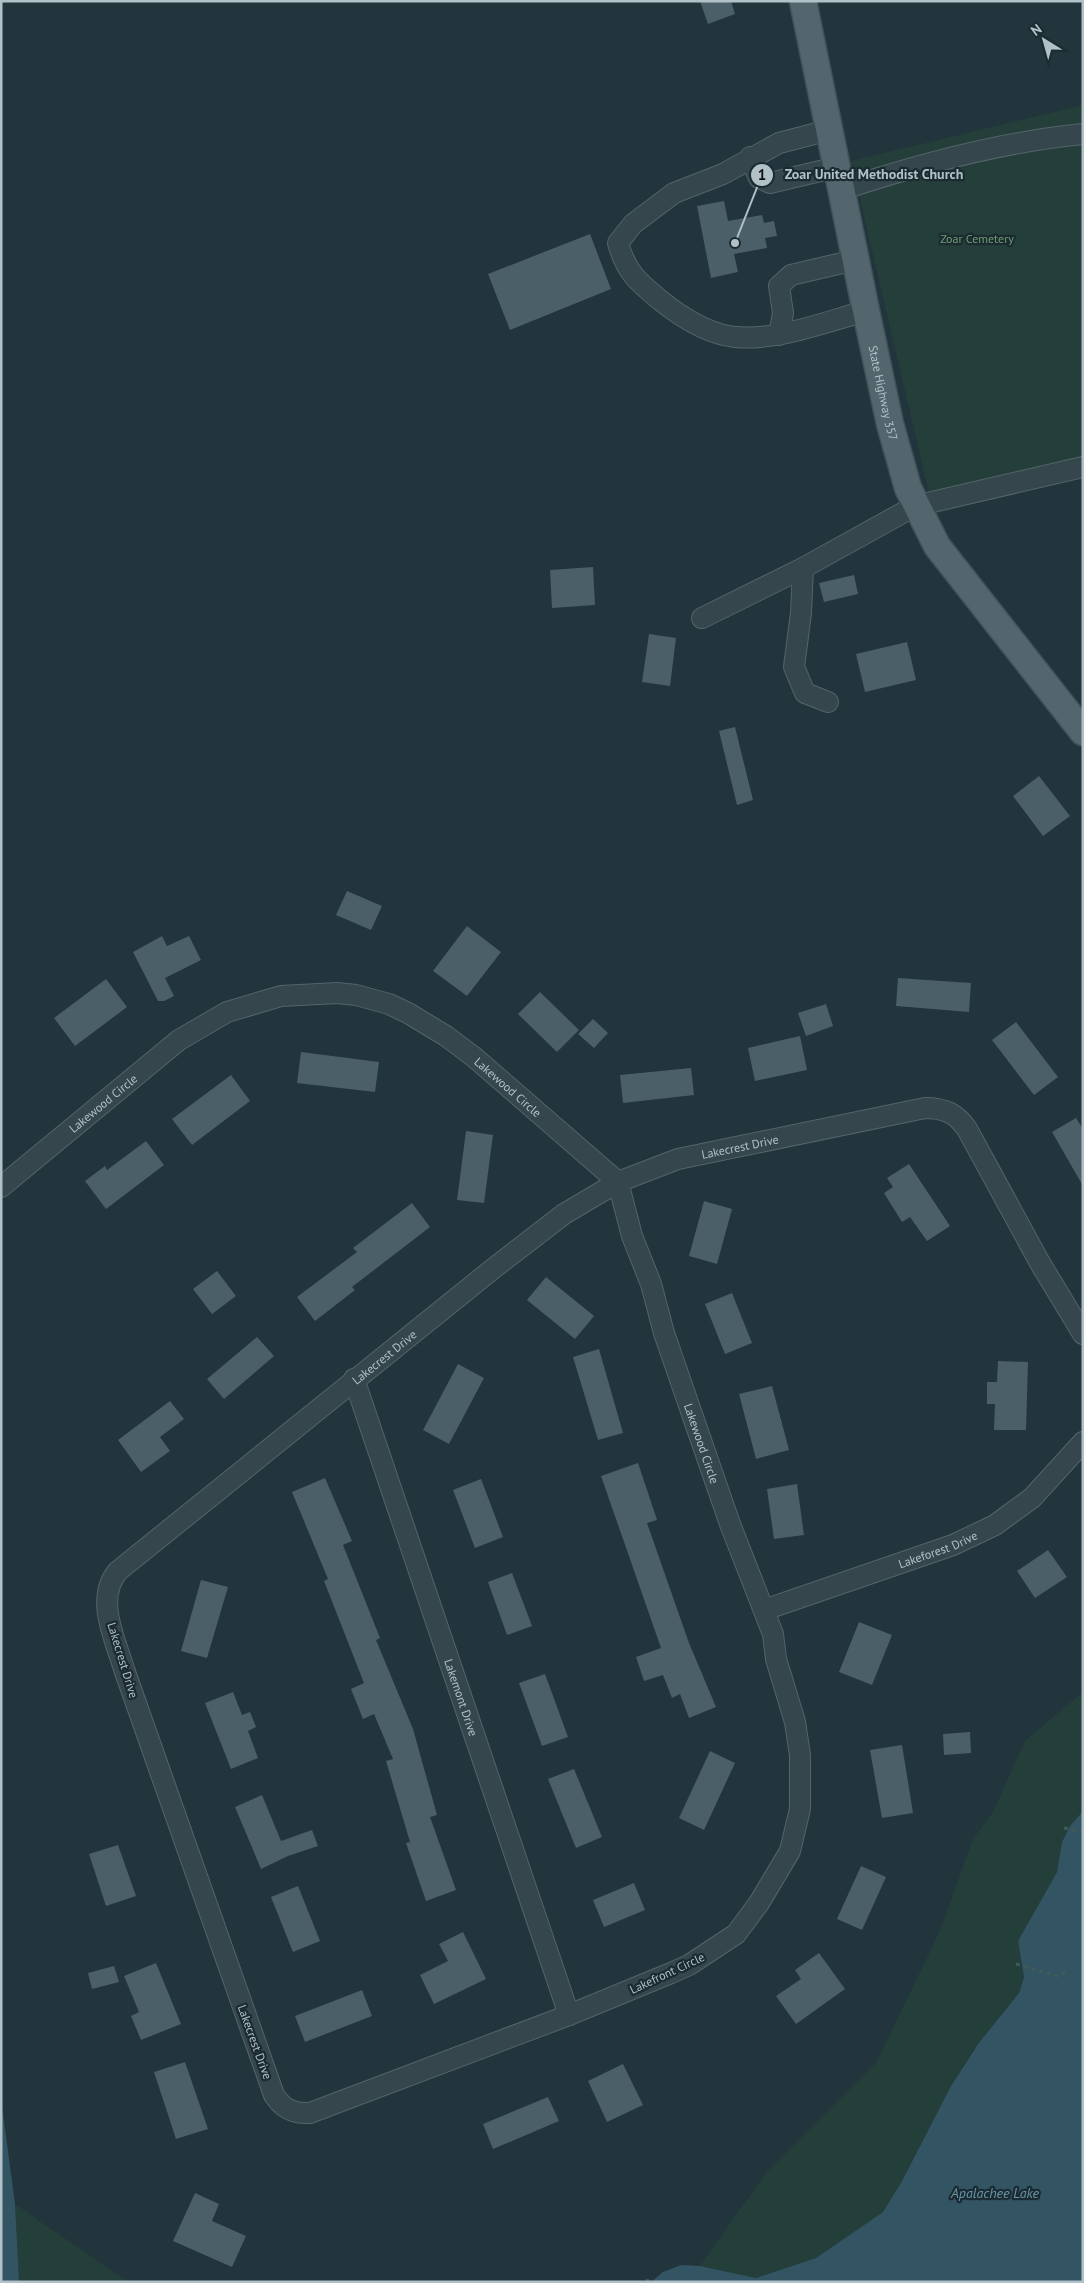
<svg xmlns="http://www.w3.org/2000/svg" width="1084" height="2283" viewBox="0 0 1084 2283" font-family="'PT Sans',sans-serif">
<rect width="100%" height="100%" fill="#22353d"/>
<path fill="#243e39" d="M1083,105v371l-149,38 -83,-353z
M1083,1692v119l-13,15 -8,16 -5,30 -39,69 6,36 -5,16 -45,56 -23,37 -49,95 -19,31 -67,46 -60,20 -56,-12 65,-92 111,-111 63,-130 34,-94 20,-27 32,-71z
M15,2204l109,75 4,3h-109z"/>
<path fill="#335463" d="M1083,1811v471h-432l12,-10 18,-7 19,1 56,12 60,-20 67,-46 19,-31 49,-95 27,-42 41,-51 5,-16 -6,-36 39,-69 5,-30 8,-16z
M1,2099l14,105 4,78h-18z"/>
<path fill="#4a5f68" d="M700,1h31l4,13 -27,10z
M724,201l4,20 34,-6 2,8 10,-2 3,15 -12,2 2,10 -33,6 4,18 -27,6 -14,-72z
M590,234l21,55 -101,41 -22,-56z
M593,567l2,38 -43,3 -2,-38z
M854,575l4,19 -34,8 -5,-19z
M649,634l27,4 -6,48 -28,-4z
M907,642l9,38 -51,12 -9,-38z
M735,727l18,73 -16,5 -18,-74z
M1039,776l31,40 -27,20 -30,-40z
M347,891l35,15 -11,24 -35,-15z
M467,926l34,26 -34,44 -34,-25z
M162,936l5,10 22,-10 12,24 -36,18 9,18 -10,5h-6l-25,-49z
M898,978l73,5 -2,29 -73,-6z
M106,979l21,28 -52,39 -21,-28z
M540,992l39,38 -22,22 -39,-38z
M826,1004l7,22 -27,10 -8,-23z
M593,1019l15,14 -14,15 -16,-14z
M1016,1022l42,55 -24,18 -42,-55z
M800,1036l7,34 -52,11 -7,-33z
M301,1052l78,10 -4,30 -78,-9z
M691,1068l3,27 -71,8 -3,-28z
M231,1075l19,26 -58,44 -20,-26z
M1076,1118l7,11v57l-31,-54z
M466,1131l27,4 -9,68 -27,-3z
M146,1141l18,24 -58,44 -21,-28 20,-15 2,4z
M909,1164l41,62 -23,15 -17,-24 -8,5 -18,-29 9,-6 -6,-9z
M704,1201l28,8 -15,55 -28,-8z
M412,1203l18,24 -78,60 3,3 -40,31 -18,-24 60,-45 -4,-4z
M217,1271l19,25 -24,18 -19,-25z
M546,1277l48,39 -19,23 -48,-39z
M732,1293l20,50 -27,11 -20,-50z
M257,1337l17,19 -50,43 -17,-20z
M599,1349l24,84 -25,7 -25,-83z
M998,1361l30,1 -2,68h-32l1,-26h-8v-22h10z
M458,1364l26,14 -35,66 -26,-14z
M772,1386l17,64 -33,9 -17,-65z
M170,1401l14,18 -24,18 10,14 -29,21 -23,-32z
M638,1463l19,57 -10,3 42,120 27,64 -27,11 -9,-24 -8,4 -9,-23 -19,6 -8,-24 25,-9 -60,-172z
M325,1478l27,63 -9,4 37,93 -4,2 37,89 24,86 -7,2 26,73 -30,11 -20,-58 4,-1 -24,-81 7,-2 -19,-45 -11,5 -12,-30 13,-6 -40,-102 4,-2 -36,-87z
M481,1479l22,58 -28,11 -22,-58z
M797,1484l7,51 -30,4 -7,-50z
M1048,1550l19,27 -32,21 -18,-27z
M512,1573l20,53 -25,9 -19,-53z
M201,1580l27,7 -21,71 -26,-7z
M859,1622l33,13 -20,50 -33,-13z
M545,1674l23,63 -26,9 -23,-63z
M233,1692l9,23 8,-3 6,15 -8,4 10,27 -27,11 -26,-66z
M970,1732l1,21 -27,2 -1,-21z
M902,1745l11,68 -31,5 -12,-68z
M710,1751l25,12 -31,67 -25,-12z
M574,1769l28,68 -26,11 -28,-69z
M262,1795l19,46 31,-11 6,16 -30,10 -27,13 -26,-62z
M118,1845l18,51 -30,10 -17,-52z
M861,1866l25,11 -24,53 -25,-11z
M634,1883l11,27 -41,17 -11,-27z
M298,1886l22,55 -27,11 -22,-55z
M463,1932l23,47 -52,25 -14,-29 28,-14 -9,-17z
M819,1953l26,36 -49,35 -20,-28 25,-17 -6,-9z
M156,1963l25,61 -40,16 -10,-24 8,-4 -15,-36z
M114,1966l5,16 -27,7 -4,-16z
M362,1990l10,26 -67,26 -10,-26z
M185,2062l23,67 -32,10 -22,-67z
M623,2064l20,41 -36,17 -19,-41z
M548,2097l11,24 -66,28 -10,-25z
M195,2193l24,11 -7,17 34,15 -14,31 -59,-26z"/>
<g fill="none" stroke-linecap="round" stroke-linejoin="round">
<defs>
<g id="minor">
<path d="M829,130l-50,13 -56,31 -49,19 -41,31 -15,19c8,29 20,39 42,57 21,17 47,34 75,37 43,4 89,-15 131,-26"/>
<path d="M750,157l9,21 11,5 67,-16"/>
<path d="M841,190c78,-26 160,-48 242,-56"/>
<path d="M779,335l4,-22 -4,-27 12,-11 64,-15"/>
<path d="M803,568l-2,45 -7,54 11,26 23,9"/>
<path d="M702,618l101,-50 112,-62 168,-39"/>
<path id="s1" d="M1,1187l178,-147 48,-28 54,-16 56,-3 19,2 33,9 19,9 38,23 28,21 144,125 14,54 19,48 13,49 66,191 43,110 3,25 19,63 5,33v54l-10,42 -31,52 -23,31 -47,31 -18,8 -102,42 -259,98c-16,1 -27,-4 -36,-18l-149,-423c-9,-31 -31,-73 -7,-101l376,-303 70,-54 54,-32 60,-23 247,-51c19,0 31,5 42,21l73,134 43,71"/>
<path id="s2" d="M354,1379l215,636"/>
<path id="s3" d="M764,1610l189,-65 42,-20 37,-27 51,-56"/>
</g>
<g id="major">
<path id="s4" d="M803,1l63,310 24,113 18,64 29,58 146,186"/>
</g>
</defs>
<use href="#minor" stroke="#54646b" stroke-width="22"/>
<use href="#major" stroke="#425259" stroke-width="29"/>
<path stroke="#415a56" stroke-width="3" stroke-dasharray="4 4" stroke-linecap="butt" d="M1064,1828l19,4
M1016,1964l41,12 10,-5
M647,2279l1,3"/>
<use href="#minor" stroke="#36464d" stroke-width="20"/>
<use href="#major" stroke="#53656d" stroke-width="26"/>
</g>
<g text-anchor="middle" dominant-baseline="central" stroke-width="4.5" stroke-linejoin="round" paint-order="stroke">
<g font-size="12" fill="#709f6f" stroke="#1b2b31">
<text x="977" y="238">Zoar Cemetery</text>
</g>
<g font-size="12" fill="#b1c1c8" stroke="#1b2b31">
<text stroke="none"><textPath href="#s4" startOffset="400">State Highway 357</textPath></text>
<text stroke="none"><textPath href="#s1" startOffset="598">Lakewood Circle</textPath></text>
<text stroke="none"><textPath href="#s1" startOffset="132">Lakewood Circle</textPath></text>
<text stroke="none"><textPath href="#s1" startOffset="3364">Lakecrest Drive</textPath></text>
<text stroke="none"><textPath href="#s1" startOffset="2944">Lakecrest Drive</textPath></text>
<text stroke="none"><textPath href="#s1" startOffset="1018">Lakewood Circle</textPath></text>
<text stroke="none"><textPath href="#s3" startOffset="184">Lakeforest Drive</textPath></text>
<text transform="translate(123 1660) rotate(73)">Lakecrest Drive</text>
<text stroke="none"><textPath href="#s2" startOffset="336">Lakemont Drive</textPath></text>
<text transform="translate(667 1973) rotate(-25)">Lakefront Circle</text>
<text transform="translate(255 2042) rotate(70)">Lakecrest Drive</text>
</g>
<g font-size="14" font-style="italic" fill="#6896a9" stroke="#1b2b31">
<text x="995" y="2193">Apalachee Lake</text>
</g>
</g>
<path fill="none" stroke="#b1c1c8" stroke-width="2" d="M735 243L762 175"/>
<g fill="#b1c1c8" stroke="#1b2b31" stroke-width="2">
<circle cx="735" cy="243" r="5"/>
<circle cx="762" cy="175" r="12"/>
</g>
<g font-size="15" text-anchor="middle" font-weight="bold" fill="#111">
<text x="762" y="180">1</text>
</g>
<g font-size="14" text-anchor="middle" font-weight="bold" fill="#b1c1c8" stroke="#1b2b31" stroke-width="4.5" stroke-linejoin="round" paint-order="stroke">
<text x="874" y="179">Zoar United Methodist Church</text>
</g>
<rect width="1084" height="2283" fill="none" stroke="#b1c1c8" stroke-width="5"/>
<g transform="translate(1044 40) rotate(323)" stroke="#1b2b31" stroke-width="4" paint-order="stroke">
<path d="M0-4L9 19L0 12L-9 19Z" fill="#b1c1c8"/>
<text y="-8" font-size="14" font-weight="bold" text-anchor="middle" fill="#b1c1c8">N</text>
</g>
</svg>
